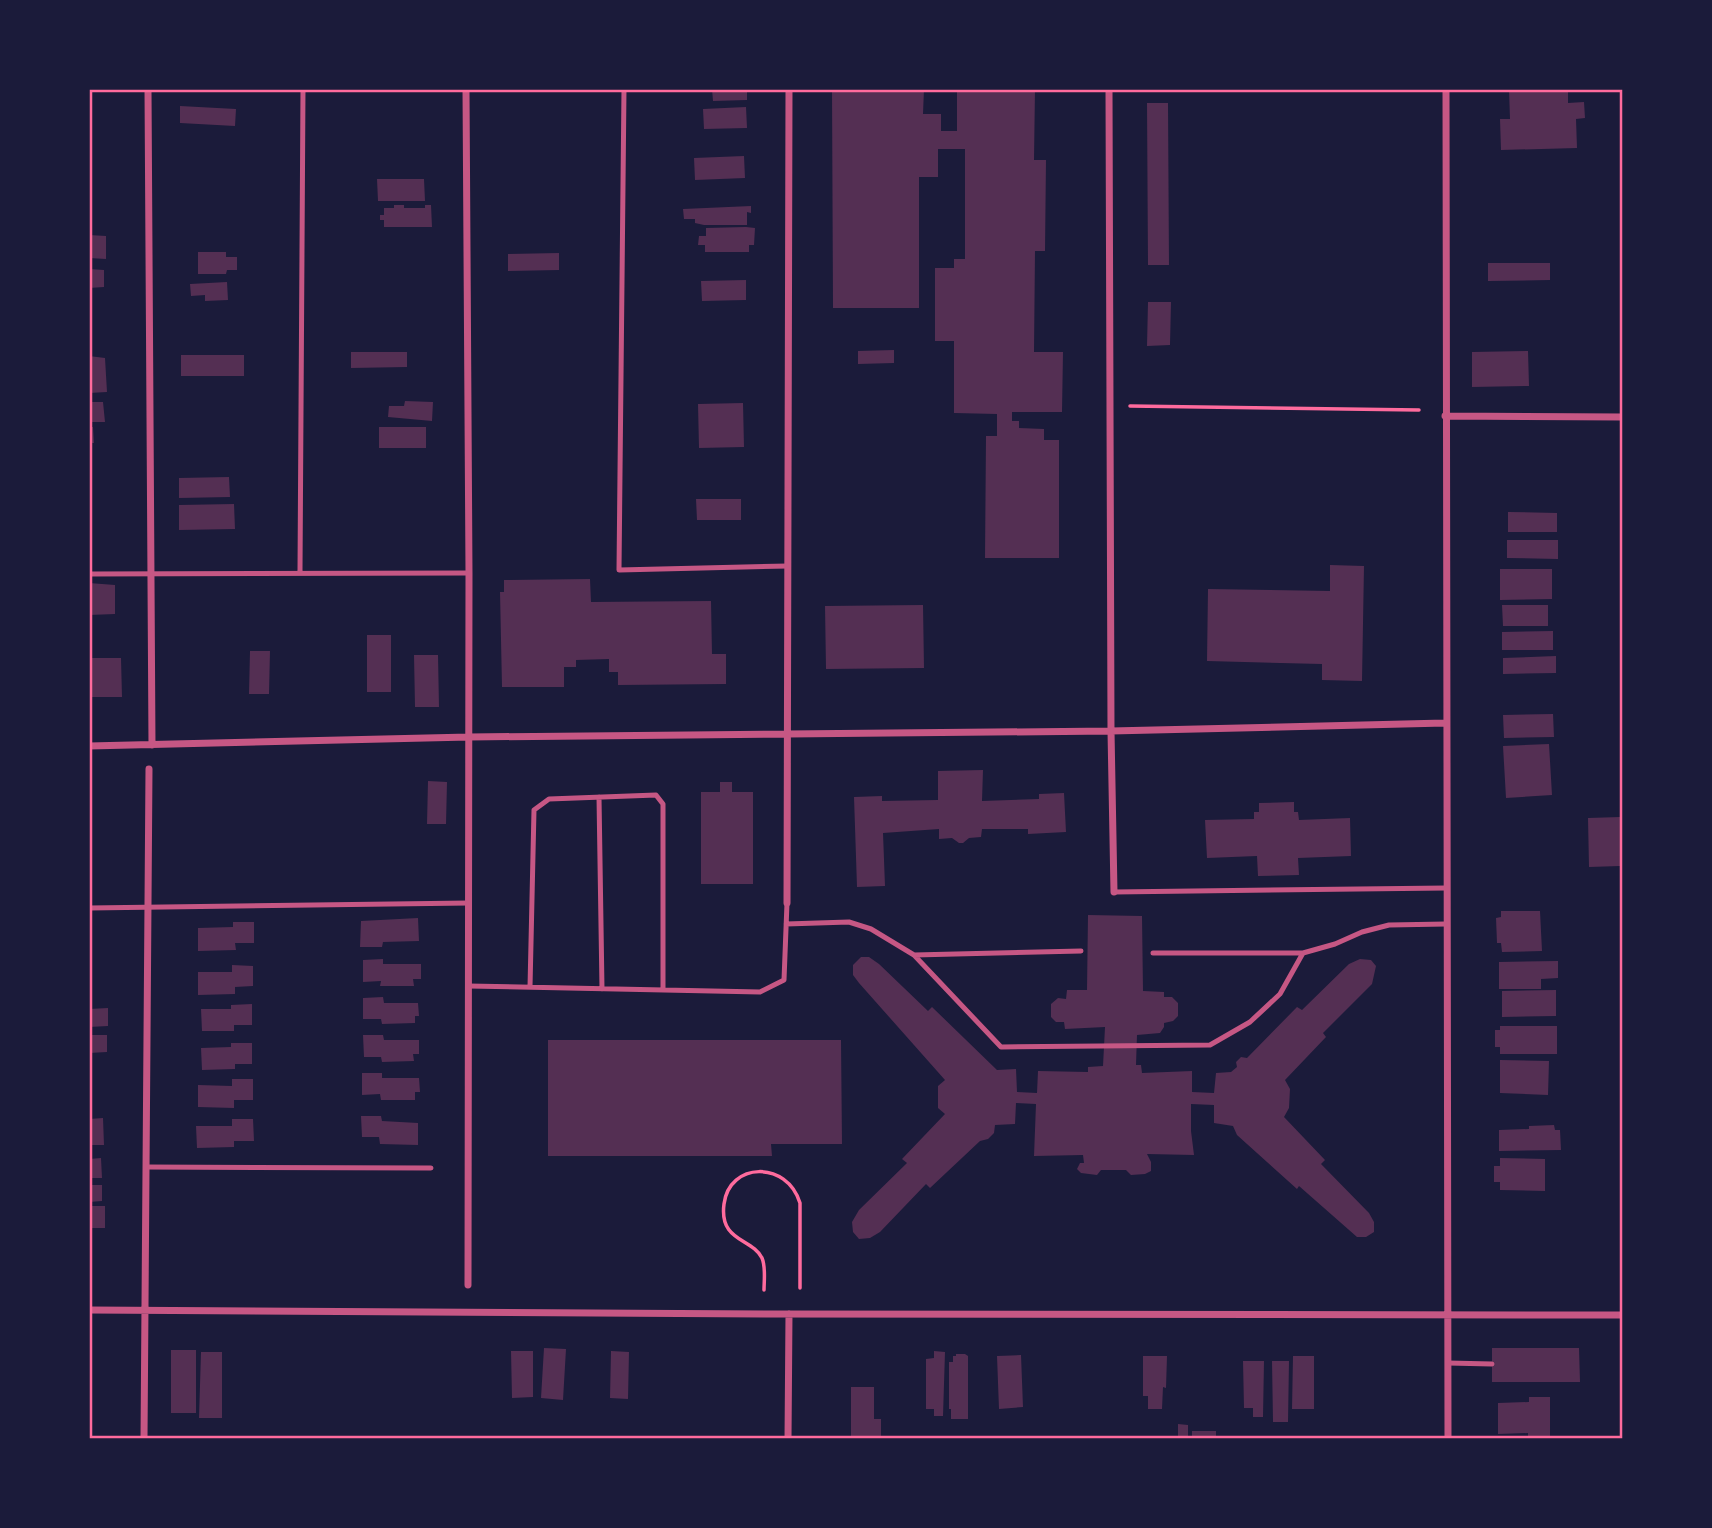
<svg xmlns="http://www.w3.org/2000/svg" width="1712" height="1528" viewBox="0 0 1712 1528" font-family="'Roboto Condensed',sans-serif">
<rect width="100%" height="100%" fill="#1b1b3a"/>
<path fill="#542f53" d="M712,89h35v11l-34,1z
M832,89h92l-1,25h18v17h16v-42h78l-1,71h12l-1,91h-10l-1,101h29l-1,60h-50v9h7v7l25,1v11h15v118h-74l1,-122h11v-22l-43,-1v-72h-19v-73h19v-9h11v-110h-27v28h-19v131h-86z
M1509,89h59v14l16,-1 1,16 -9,1 1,29 -76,2 -1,-31h10z
M1147,103h21l1,162h-21z
M180,106l56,3 -1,17 -55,-3z
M746,107l1,21 -43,1 -1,-20z
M744,156l1,22 -50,2 -1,-22z
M377,179h47l1,22h-47z
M394,205h10v3h21v-3h6l1,22h-48v-7h-4v-5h4v-7h10z
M751,206v7l-4,-1v13h-43l-9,-2v-4h-11l-1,-10z
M746,227l9,1 -1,17h-5v7h-44v-7h-7l1,-9h7v-8z
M89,235l17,1v23l-17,-1z
M198,252h28v5h11v13h-10l-1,4h-28z
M559,253v17l-51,1v-17z
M1488,263h62v17l-62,1z
M89,269l15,1v17l-15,1z
M746,280v20l-44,1 -1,-20z
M227,282l1,18 -23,1v-6l-14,1 -1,-12z
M1148,302h23l-1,43 -23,1z
M894,350v13l-36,1v-13z
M1528,351l1,35 -57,1v-35z
M351,352h56v15l-56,1z
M181,355h63v21h-63z
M89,356l16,2 2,34 -18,1z
M405,401l28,1 -1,19 -44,-4 1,-11h15z
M89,402h14l2,20h-16z
M743,403l1,44 -45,1 -1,-44z
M89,427h4l1,16h-5z
M379,427h47v21h-47z
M229,477l1,20 -51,1v-20z
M696,499h45v21h-44z
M234,504l1,25 -56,1v-25z
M1508,512l49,1v19h-49z
M1507,540h51v19l-51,-1z
M1330,565l34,1 -2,115 -40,-1v-16l-115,-3 1,-72 122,2z
M1500,569h52v30l-52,1z
M590,579l1,23 120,-1 1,53h14v30l-108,1v-13h-9v-13l-33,1v7h-12v20h-62l-2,-95h4v-12z
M89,583l26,2v29l-26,1z
M923,605l1,63 -98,1 -1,-63z
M1502,605h46v21h-45z
M1553,631v19h-51v-18z
M367,635h24v57h-24z
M250,651h20l-1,43h-20z
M414,655h24l1,52h-24z
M1556,656v17l-53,1v-16z
M89,658h32l1,39h-32z
M1553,714l1,23 -50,1 -1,-23z
M1549,744l3,51 -46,3 -3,-52z
M983,770l-1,31 57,-2v-5l25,-1 2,39 -38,2v-5h-46l-1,8 -12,1 -6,5h-4l-7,-5 -13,1v-10l-56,4 2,53 -28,1 -3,-90 28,-1v5l56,-1v-29z
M428,781l19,1 -1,42h-19z
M720,782h12v10h21v92h-52v-92h19z
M1294,802v10h4l1,8 51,-2 1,38 -53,2 1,17 -41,1 -1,-20 -50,2 -2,-38 49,-1v-7h5v-9z
M1620,817v49l-31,1 -1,-49z
M1501,911h39l2,40 -40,1 -1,-9h-4l-1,-25 5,-1z
M1088,915l54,1 1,75 21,1v5h8l6,6v13l-5,5 -9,2v4l-4,6 -23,2 -1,30h5l1,8 50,-2v21l22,1 2,-20 15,-1 6,-5 -1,-5 5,-5 6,1 50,-51 5,3 47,-46 11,-5 11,1 5,6 -4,18 -49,49 3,4 -41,43 5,9 -1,19 -5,9 41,43 -4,4 48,49 5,9v10l-8,5h-9l-58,-51 -2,3 -60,-54 -4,-9 -19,-3v-18l-23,-1v27l3,24 -47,-1 4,8v9l-6,3 -14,1 -5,-5h-25l-4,5 -16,-2 -4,-4 3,-6h4l-1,-8 -49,1 2,-52 -20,-1 -1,21 -20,1 -1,8 -6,6 -8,2 -50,47 -4,-4 -46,48 -10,6 -11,1 -6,-7 -1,-10 7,-12 48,-47 -5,-4 43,-45 -7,-6v-22l7,-6 -86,-97 -6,-8v-10l8,-8h8l10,7 49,47 4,-4 65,63 19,-1 1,23 20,1 1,-22 50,1v-5l15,-1 2,-39 -40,2 -1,-7h-8l-5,-5v-13l7,-6 8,1 1,-9h20z
M418,918l1,23 -36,1 -1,5h-22l1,-26z
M233,922h21v21h-19l1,7 -38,1v-23l35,-1z
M383,959v5h38v15h-8l1,7h-34l1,-5 -18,1v-22z
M1558,961v17l-17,1v10h-42v-27z
M232,965l21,1v20l-18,1v7l-37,1v-23h34z
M1556,990v26l-54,1v-26z
M383,997l1,6h34l1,13h-4v7l-33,1 -1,-5h-18v-21z
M252,1004v21h-18v6h-32l-1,-22h30v-4z
M108,1008v18l-19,1v-18z
M1500,1026h57v28h-57v-7h-5v-17h5z
M89,1035h18v17l-18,1z
M363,1035h20l1,5h35v14h-6l1,7 -32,1 -1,-5h-17z
M548,1040h293l1,104h-71l1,12h-224z
M231,1043h21v21h-17v5l-33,1 -1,-22 30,-1z
M1500,1060l49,1 -1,34 -48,-2z
M362,1073h20v5h37l1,14h-5v8h-34l-1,-6 -18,1z
M232,1079h21v21h-19v8l-36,-1v-22l34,1z
M361,1116h20l1,5 36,2v22l-38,-1 -1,-7h-17z
M103,1118l1,27h-15v-26z
M232,1119h21l1,22h-20v6l-37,1 -1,-22h36z
M1554,1125l1,5h5l1,20 -62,1v-21l30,-1v-3z
M101,1158l1,20h-13v-19z
M1500,1158l45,1v32l-45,-1v-8h-6v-16h6z
M89,1185h13v16l-13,1z
M89,1206h16v22h-16z
M544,1348l22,1 -3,51 -22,-2z
M1492,1348h87l1,34h-88z
M171,1350h25v63h-25z
M511,1351h22v46l-21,1z
M611,1351l18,1 -1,47 -18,-1z
M934,1351l11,1 -2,64h-9v-7h-8v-50l8,-1z
M201,1352h21v66h-23z
M956,1354h9l3,2v63h-17v-10h-2v-47h4v-6h3z
M1021,1355l2,52 -24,2 -2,-53z
M1143,1356h24l-1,32 -3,-1 -1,22h-14v-13h-5z
M1293,1356h21v53h-22z
M1243,1361h21l-1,56h-10v-9h-9z
M1272,1361h17l-1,61h-15z
M851,1387h23v32h7v17h-30z
M1529,1397h21v40l-22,1v-5l-30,1v-31l31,-1z
M1178,1424l10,1v14h-10z
M1192,1431h24v8h-24z"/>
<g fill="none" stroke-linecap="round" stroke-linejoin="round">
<path stroke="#ff6b9d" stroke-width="3.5" d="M1130,406l289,4
M764,1290c0,-9 2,-23 -2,-32 -10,-20 -43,-16 -38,-54 5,-42 63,-44 76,-1v85"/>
<path stroke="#c65784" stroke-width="5" d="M624,89l-5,481 169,-4
M300,572l3,-483
M89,574l380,-1
M599,797l3,192
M1114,892l332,-4
M89,908l380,-5
M786,924l63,-2 22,7 43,26 167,-4
M1153,953h150l32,-9 27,-12 27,-7 57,-1
M914,955l87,92 209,-2 40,-23 30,-28 23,-41
M468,986l292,6 24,-12 3,-77
M530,987l4,-177 15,-11 107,-4 7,9v186
M146,1167l285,1
M1448,1363l44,1"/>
<path stroke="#c65784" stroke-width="7" d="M148,89l4,656
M466,89l3,484 -1,712
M1109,89l2,642 3,161
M1446,89l2,1350
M1445,416l178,1
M89,746l380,-9 642,-6 334,-8
M787,903l2,-814
M89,1310l676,4 858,1
M144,1439l5,-670
M788,1439l1,-125"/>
</g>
<rect width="1712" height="1528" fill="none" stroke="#1b1b3a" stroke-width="182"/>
<rect x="91" y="91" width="1530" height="1346" fill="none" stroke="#ff6b9d" stroke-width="2.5"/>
</svg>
